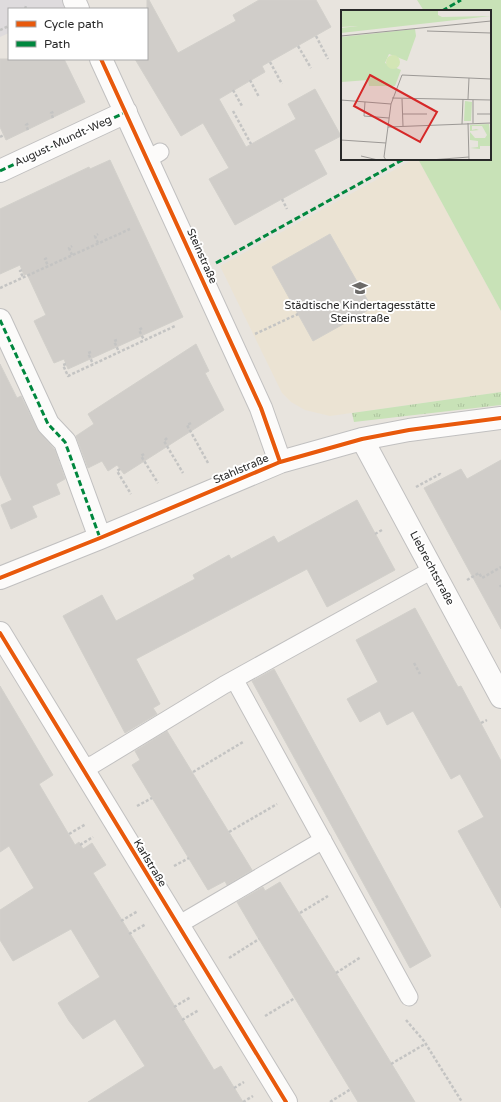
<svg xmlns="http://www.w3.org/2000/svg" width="501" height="1102" viewBox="0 0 501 1102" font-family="'Varela Round',sans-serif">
<defs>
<pattern id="grass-tufts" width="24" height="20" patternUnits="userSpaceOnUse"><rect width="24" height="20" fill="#c8e2b7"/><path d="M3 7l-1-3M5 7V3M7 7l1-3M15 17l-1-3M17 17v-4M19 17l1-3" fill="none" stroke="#acc29d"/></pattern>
</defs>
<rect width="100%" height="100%" fill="#e8e4de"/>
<path fill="#dedbdd" d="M0,0h68l2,5 -9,4h-52v24l-9,4z"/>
<path fill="#ebe3d3" d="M414,159h4l83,152v81l-171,24 -25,-6 -14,-8 -9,-9 -62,-127z"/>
<path fill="url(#grass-tufts)" d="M501,392v13l-147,17 -2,-9z"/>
<path fill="#c8e2b7" d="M417,0h84v311l-83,-152h72v-148h-66z"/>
<path fill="#d0cdc9" stroke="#d2d0cb" d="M147,0h2l29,53 58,-32 -3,-6 26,-15h57l15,27 -69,39 3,6 -46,27 27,48 50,-28 -8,-15 27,-15 26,47 -27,14 13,24 -92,51 -26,-46 20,-11 -26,-45 -22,13 -46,-77h12z
M0,59h64l21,43 -79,38 -6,-13z
M110,160l73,157 -115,52 -4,-10 -10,4 -20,-42 12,-6 -19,-41 -3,1 -4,-10 -20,9v-65l89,-42 1,2z
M330,234l42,74 -59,33 -41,-74z
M196,344l13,27 -4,2 19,37 -100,64 -7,-9 -9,6 -6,-10 -14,7 -12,-32 18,-12 -6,-10z
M0,364l17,34 4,-2 16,33 18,21 10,29 -9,5 4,10 -28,12 5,11 -26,12 -10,-24 11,-5 -12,-26z
M501,460v169l-77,-141 37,-19 6,10z
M357,500l38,70 -68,37 -20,-38 -171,90 24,45 -7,4 4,6 -32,19 -62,-117 39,-21 14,26 79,-42 -2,-4 36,-20 2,4 43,-23 4,7z
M415,608l43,79 3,-1 40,75v147l-43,-77 26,-14 -24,-43 -9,5 -38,-68 -26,14 -7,-14 -20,11 -13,-23 31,-17 -22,-42z
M274,669l157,287 -21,12 -158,-287z
M0,686l53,89 -14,9 36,61 4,-3 4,7 9,-6 14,22 -13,8 121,197 7,-4 22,36h-155l57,-36 -30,-47 -32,20 -14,-18 -11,-18 42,-26 -29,-48 -58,32 -13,-21v-30l34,-22 -25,-42 -9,6z
M167,731l85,139 -25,15 -2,-4 -17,9 -76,-125 8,-5 -5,-9z
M280,882l61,99 74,121h-57l-101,-166 -20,-34 26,-15 2,4z"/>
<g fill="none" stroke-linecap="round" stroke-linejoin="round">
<defs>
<path id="service" d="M148,159l12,-7
M238,686l171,311
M82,768l12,-4 130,-79 208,-115
M178,925l145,-85"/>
<path id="minor" d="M74,0l4,9
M101,59l160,349 19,54
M0,171l126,-59
M0,320l48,104 17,18 35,96
M362,439l139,258
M0,578l100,-40 180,-76 82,-23 47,-9 92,-12
M0,633l286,469"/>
</defs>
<use href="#service" stroke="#c1c0c0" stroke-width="19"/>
<use href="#minor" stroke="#c1c0c0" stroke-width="24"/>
<path stroke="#c4c4c3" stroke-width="2.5" stroke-dasharray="3 2" stroke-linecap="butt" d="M25,9l1,-3
M0,30l9,-4
M316,36l12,23
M298,46l13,22
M270,62l12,22
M250,80l9,17
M233,90l9,16
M233,111l18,33
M53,118l-2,-5 4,-2
M28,130l-2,-5 3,-2
M0,137l4,-2
M282,199l5,10
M98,243l-3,-7 3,-2
M72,255l-3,-7 3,-2
M47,258l-2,1 3,7
M22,270l-2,1 3,6
M0,288l130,-59
M142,328l-3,2 5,10
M255,334l43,-20
M117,340l-3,1 5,11
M91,352l-3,1 5,11
M66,364l-3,1 5,11 107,-50
M191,423l-4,2 21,38
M167,438l-3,3 19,32
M144,454l-3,2 17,27
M120,469l-3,2 14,23
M416,487l24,-13 1,1
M375,534l7,-4
M467,580l12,-7 3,5 19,-11
M500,585l1,2
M414,663l6,11
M481,723l6,-3
M193,772l50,-30
M137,806l15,-8
M229,832l48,-28
M69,834l17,-10
M80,845l13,-8
M174,866l15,-8
M300,913l28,-17
M121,921l17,-10
M129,934l17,-10
M229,958l30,-19
M336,973l25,-16
M174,1007l17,-10
M265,1016l30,-18
M182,1020l17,-10
M406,1020l18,21 38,61
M391,1064l34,-20
M234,1088l10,-6
M243,1102l10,-6
M330,1102l21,-13"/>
<use href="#service" stroke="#fcfbfa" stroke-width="17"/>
<use href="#minor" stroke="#fcfbfa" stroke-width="22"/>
<path stroke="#00873e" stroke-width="3" stroke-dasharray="6 3" stroke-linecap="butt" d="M442,11l19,-11
M0,171l126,-59
M216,263l188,-104
M0,320l48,104 17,18 35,96"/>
<defs>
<path id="cycleway" d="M101,59l160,349 19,54
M0,578l100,-40 180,-76 82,-23 47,-9 92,-12
M0,633l286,469"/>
</defs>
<use href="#cycleway" stroke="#fff" stroke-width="6"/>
<use href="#cycleway" stroke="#e8590c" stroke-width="4"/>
</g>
<defs>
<symbol id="school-bare" viewBox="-9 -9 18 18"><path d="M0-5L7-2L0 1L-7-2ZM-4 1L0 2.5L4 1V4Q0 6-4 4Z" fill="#6c6a68" stroke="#fff" stroke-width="2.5" paint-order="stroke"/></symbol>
</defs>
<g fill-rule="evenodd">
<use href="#school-bare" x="349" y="277" width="22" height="22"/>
</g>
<g text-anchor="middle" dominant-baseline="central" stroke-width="4" stroke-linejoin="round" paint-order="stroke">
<g font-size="11" fill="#292929" stroke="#fff">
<text transform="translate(63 141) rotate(-25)">August-Mundt-Weg</text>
<text transform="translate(202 256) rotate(66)">Steinstraße</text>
<text transform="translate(241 469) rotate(-23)">Stahlstraße</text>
<text transform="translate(432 568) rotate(62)">Liebrechtstraße</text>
<text transform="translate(150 863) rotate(59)">Karlstraße</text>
</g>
<g font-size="11" fill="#292929" stroke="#fff">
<text x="360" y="305">Städtische Kindertagesstätte<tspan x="360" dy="13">Steinstraße</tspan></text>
</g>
</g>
<g transform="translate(341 10)">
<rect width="150" height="150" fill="#e8e4de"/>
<path d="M0,0h97v5l4,2 49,-1 -150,17v-5l17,-2 -17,1zM148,114l2,22h-11v3l-10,-1 8,-1v-6l-8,-1v-8l5,6h10l2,-3 -5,-9h-10v4l4,-1 3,1 -9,1v-6z" fill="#c8e2b7"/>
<path d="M74,19l1,7 -9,25 -18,-7 -4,9 16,7 -6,16h-26l-1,-6 -26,2 -1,-45zM124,91l7,1 -1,19h-7z" fill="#c8e2b7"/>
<path d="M45 52a7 7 0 1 1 14 0a7 7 0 1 1-14 0Z" fill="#d3e6b5"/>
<path fill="none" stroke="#9c9996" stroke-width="1" d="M86,21l64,2M0,26l150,-15M51,88l99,2M61,89l1,27M127,89l1,-21M0,90l50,4M24,92l-1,14 25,2M62,104h24M136,104h14M127,113l1,37M132,113v-23M121,114l1,-25M47,117l103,-4M0,130l45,3M20,146l17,4M45,150l-2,-3 7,-53 11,-29 89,4M89,150l39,-3"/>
<path fill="#d62828" fill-opacity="0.15" stroke="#d62828" stroke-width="2" d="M29,65l67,37 -17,30 -66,-36z"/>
<rect width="150" height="150" fill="none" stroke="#292929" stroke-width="2"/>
</g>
<rect x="8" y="8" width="140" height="52" fill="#ffffff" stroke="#a9a9a9"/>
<rect x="16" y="21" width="20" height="6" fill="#e8590c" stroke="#a9a9a9"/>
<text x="44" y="28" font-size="12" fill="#292929">Cycle path</text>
<rect x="16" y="41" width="20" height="6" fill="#00873e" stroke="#a9a9a9"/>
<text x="44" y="48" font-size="12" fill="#292929">Path</text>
</svg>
